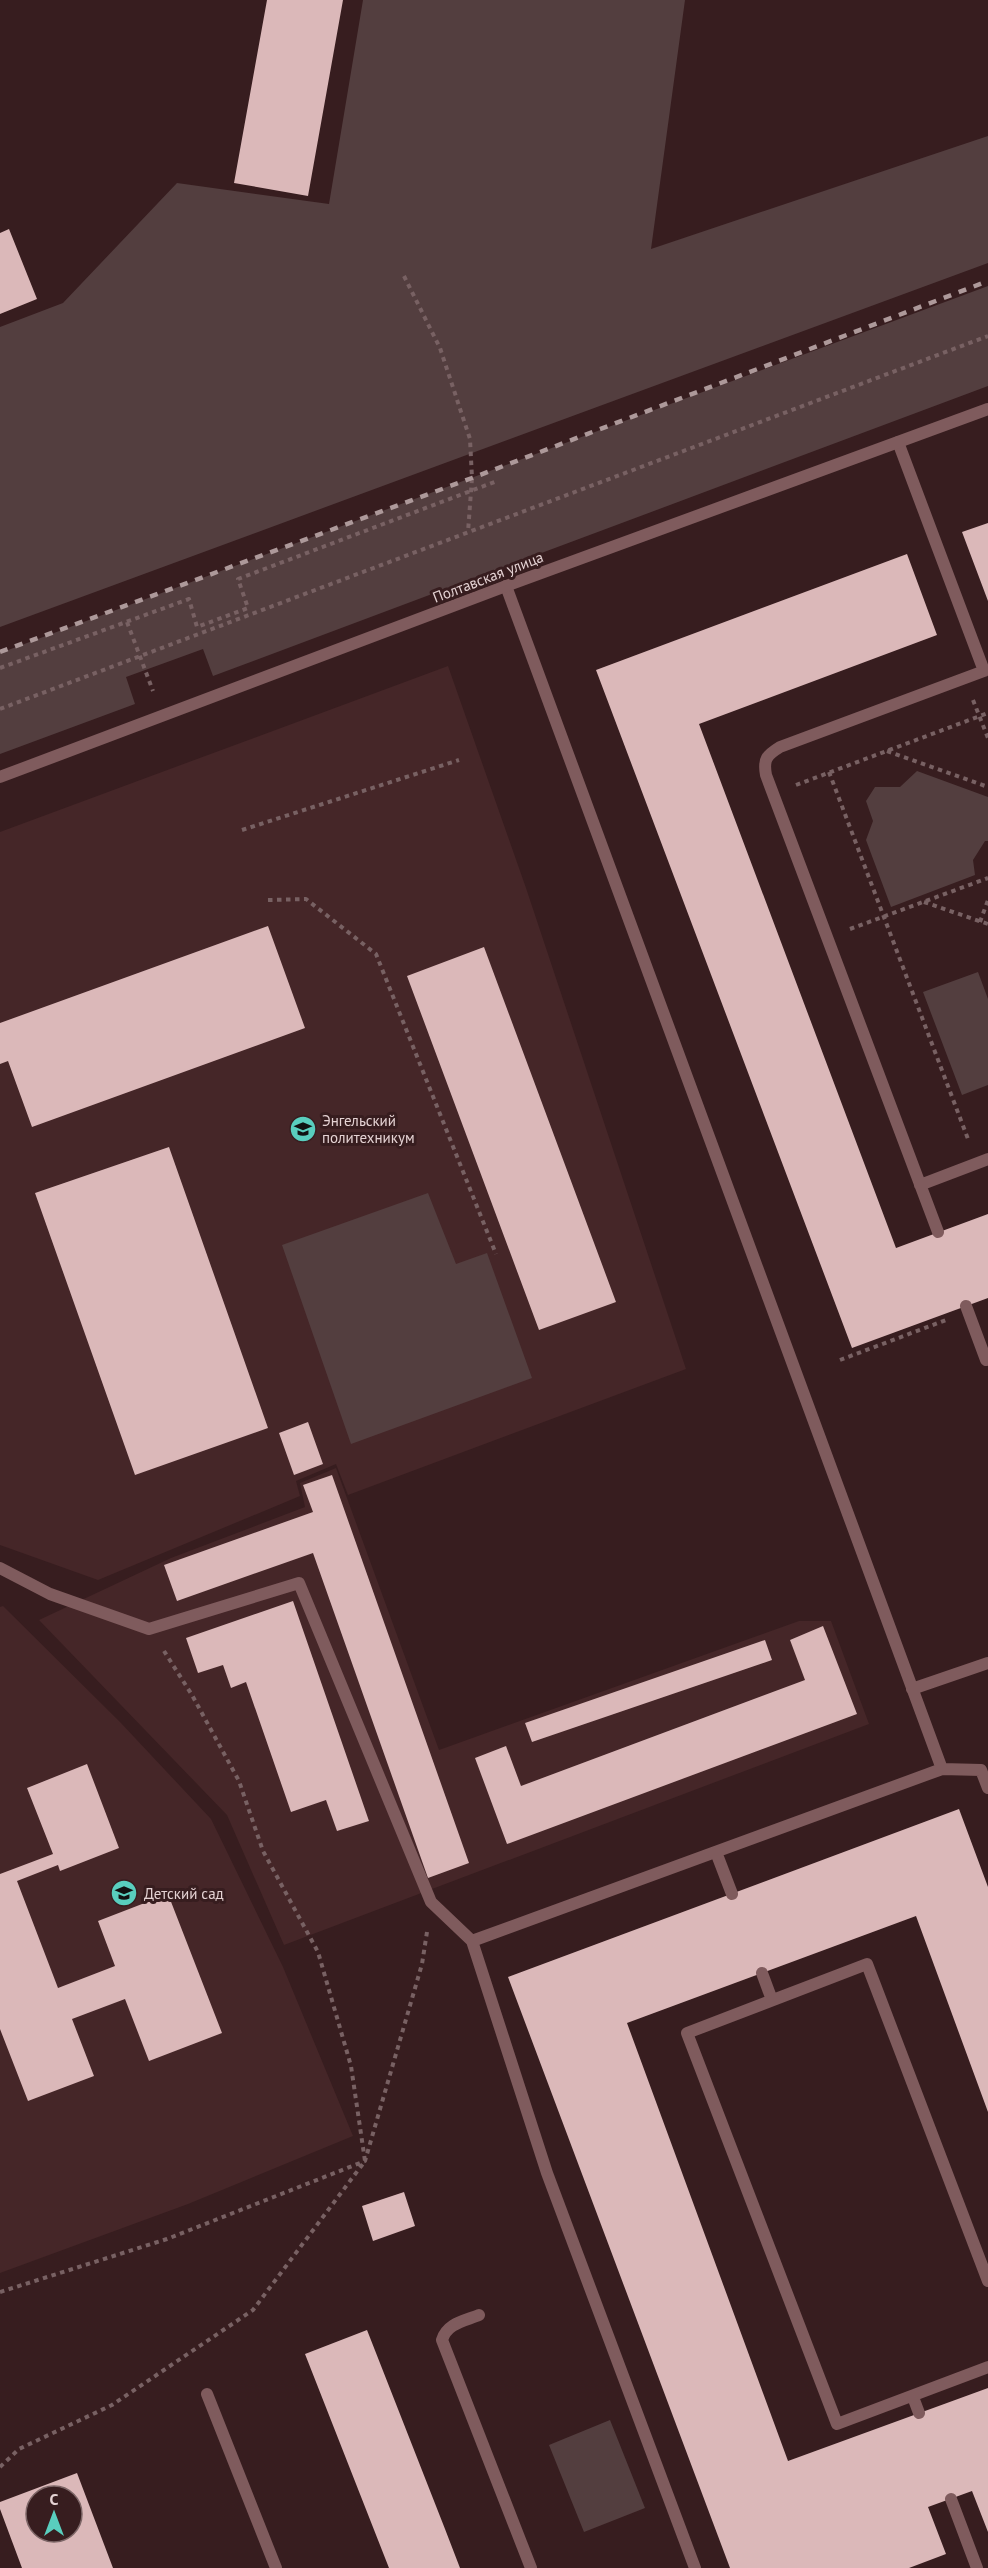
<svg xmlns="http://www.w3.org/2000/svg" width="988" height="2568" viewBox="0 0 988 2568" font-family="'PT Sans',sans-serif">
<rect width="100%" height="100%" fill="#371d1f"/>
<path fill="#452628" d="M448,666l78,222 160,481 -338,126 -12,-31 -40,17 4,15 -202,84 -98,-35v-713z
M336,1468l103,282 360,-129h32l38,103 -585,221 -57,-130 -188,-195 132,-62 134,-51 -5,-24z
M3,1606l117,116 91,97 72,148 70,169 -165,68 -188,69v-666z"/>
<path fill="#533e3f" d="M363,0h322l-34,249 337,-113v127l-988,364v-300l63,-24 114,-120 152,21z
M988,286v100l-775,290 -10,-27 -77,28 9,27 -135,50v-101z
M917,771l71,26v44h-3l-12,19 2,15 -84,32 -25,-67 7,-19 -7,-20 9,-14h25z
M978,972l10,27v86l-26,10 -39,-103z
M428,1193l28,71 31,-11 45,125 -181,66 -69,-199z
M610,2420l35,88 -61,24 -35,-87z"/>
<path fill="#dbb8b9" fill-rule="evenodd" d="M267,0h76l-35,196 -74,-13z
M9,229l28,70 -37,15v-81z
M988,523v78l-26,-69z
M907,554l30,81 -238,89 197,524 92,-34v84l-136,50 -256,-678z
M268,926l37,102 -273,99 -24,-66 -8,3v-41z
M484,947l132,355 -77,28 -132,-354z
M169,1147l99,281 -133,47 -100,-282z
M308,1422l15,42 -29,11 -15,-42z
M332,1475l137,388 -41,15 -115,-325 -136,48 -13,-36 149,-53 -10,-27z
M293,1601l76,220 -32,10 -11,-31 -35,12 -45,-130 -15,6 -8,-23 -25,8 -12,-35z
M823,1626l34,88 -350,130 -32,-86 31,-12 15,40 284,-106 -15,-40z
M765,1640l7,20 -240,82 -7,-19z
M87,1764l32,84 -59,23 -2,-6 -41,16 41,107 57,-22 -17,-45 70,-27 54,139 -73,28 -24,-62 -53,20 22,57 -66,25 -28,-72v-155l53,-20 -26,-66z
M959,1809l29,78v225l-72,-196 -289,107 161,438 200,-73v144l-16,-41 -44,16 18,47 -37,14h-179l-222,-591z
M404,2192l11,34 -42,15 -11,-35z
M367,2330l78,199 15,39h-71l-84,-214z
M77,2473l36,95h-91l-22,-59v-7zM36,2496h36v36h-36z"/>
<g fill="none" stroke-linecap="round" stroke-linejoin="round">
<path stroke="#786163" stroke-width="4" stroke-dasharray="4.5 4.5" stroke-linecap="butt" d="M404,276l36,72 30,91 2,39 -4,54
M127,622l26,69
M0,668l189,-69 8,28 51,-19 -10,-29 259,-98
M973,700l15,38
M0,709l988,-373
M887,751l101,36
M829,772l139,367
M796,785l192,-72
M242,830l217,-70
M268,900l38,-1 70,55 120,300
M924,902l64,22
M980,922l8,-22
M850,929l138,-51
M840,1360l106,-40
M0,2292l167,-53 198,-78 57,-197 5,-32
M0,2467l19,-18 93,-44 141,-95 112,-149 -14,-95 -33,-114 -55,-101 -24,-70 -47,-86 -28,-44"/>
<path stroke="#7f5b5d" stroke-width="12" d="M898,442l86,229 -204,76c-13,8 -17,12 -14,28l172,457
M920,1185l68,-26
M966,1306l20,54
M0,1568l50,26 99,35 150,-46 132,319 41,39 470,-172 -436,-1183
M912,1689l76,-26
M942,1769l39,1 7,18
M716,1852l16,42
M472,1941l75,232 148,395
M762,1973l10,27
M988,2281l-121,-317 -180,69 150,391 151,-57
M479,2315c-14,6 -32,8 -37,25l89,228
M207,2394l69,174
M913,2397l6,16
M951,2499l26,69"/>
<path stroke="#7f5b5d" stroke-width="12" d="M0,777l506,-191 482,-177"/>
<path stroke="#ad999a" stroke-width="4.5" stroke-dasharray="8 8" stroke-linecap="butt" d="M0,652l472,-174 516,-197"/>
</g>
<defs>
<symbol id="university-disc" viewBox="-11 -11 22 22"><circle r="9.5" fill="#59cebe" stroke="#371d1f"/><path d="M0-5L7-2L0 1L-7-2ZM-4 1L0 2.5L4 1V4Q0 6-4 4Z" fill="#111"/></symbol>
<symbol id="school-disc" viewBox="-11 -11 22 22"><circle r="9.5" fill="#59cebe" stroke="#371d1f"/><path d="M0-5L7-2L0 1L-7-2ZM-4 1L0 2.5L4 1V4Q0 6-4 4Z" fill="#111"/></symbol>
</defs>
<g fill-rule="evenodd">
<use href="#university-disc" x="288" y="1114" width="30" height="30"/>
<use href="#school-disc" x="109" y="1878" width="30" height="30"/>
</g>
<g text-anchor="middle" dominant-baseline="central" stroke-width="6" stroke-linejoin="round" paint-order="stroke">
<g font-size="15" fill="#e5d3d4" stroke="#371d1f">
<text transform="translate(488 577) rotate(-21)">Полтавская улица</text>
</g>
<g font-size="15" fill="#e5d3d4" stroke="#371d1f" text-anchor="start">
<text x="322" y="1120">Энгельский<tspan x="322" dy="17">политехникум</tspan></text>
<text x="144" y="1893">Детский сад</text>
</g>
</g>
<g transform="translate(54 2514)"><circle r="28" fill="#371d1f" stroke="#7d6667" stroke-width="1.5"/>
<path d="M0-4.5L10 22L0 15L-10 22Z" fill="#59cebe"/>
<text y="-9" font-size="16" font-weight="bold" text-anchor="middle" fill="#e5d3d4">С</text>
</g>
</svg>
